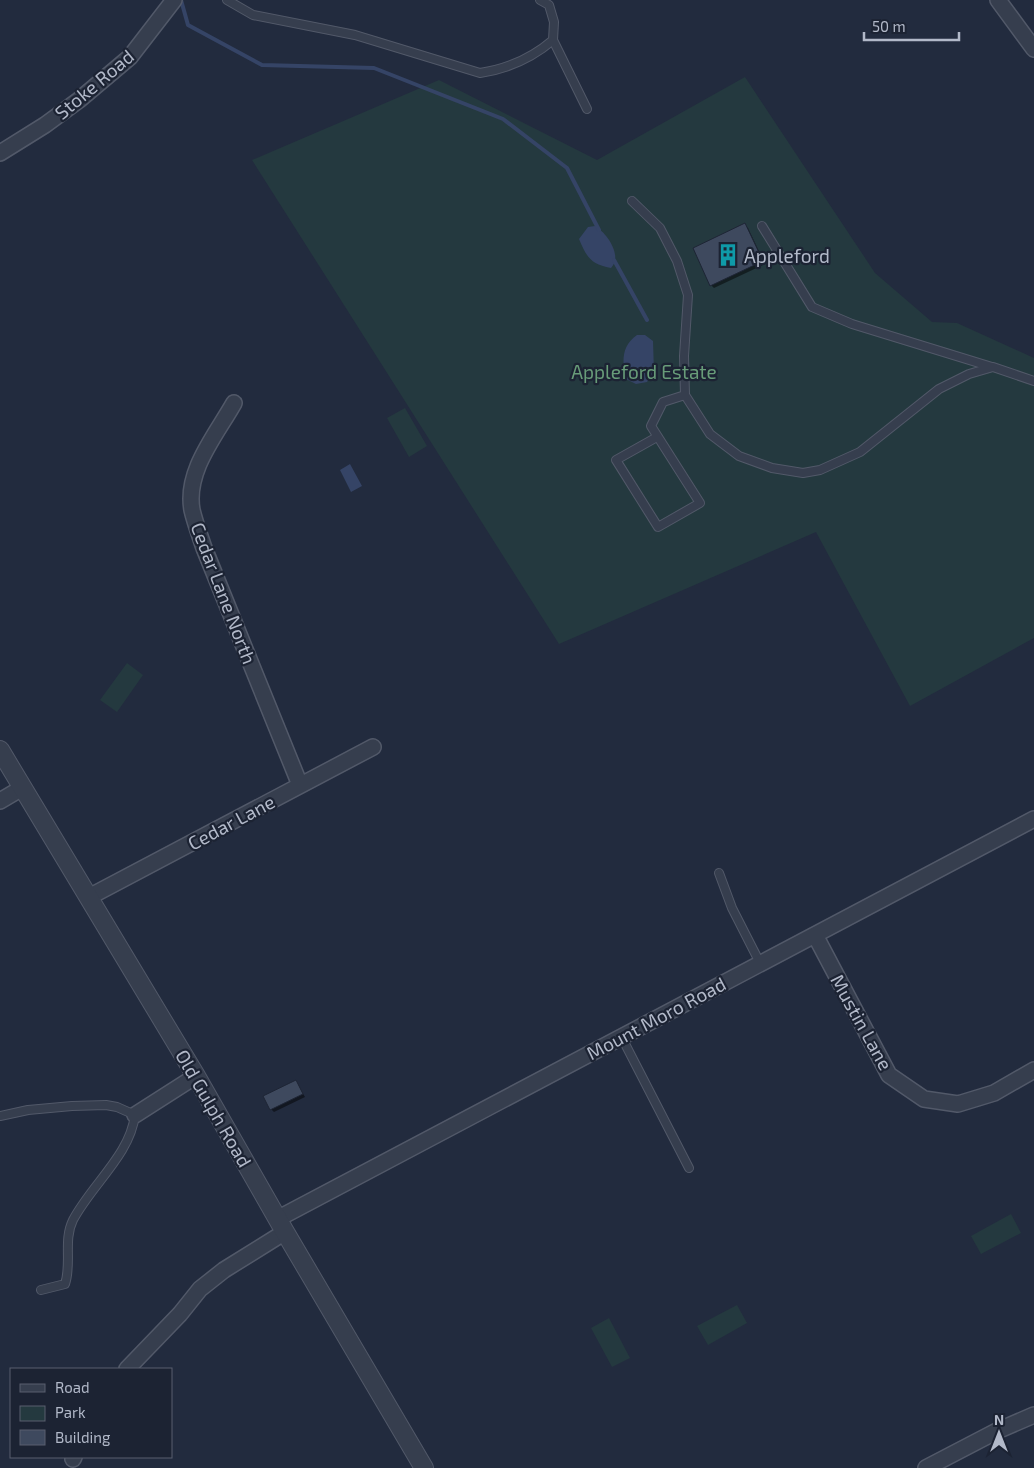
<svg xmlns="http://www.w3.org/2000/svg" width="1034" height="1468" viewBox="0 0 1034 1468" font-family="'Exo 2',sans-serif">
<rect width="100%" height="100%" fill="#222b3e"/>
<path fill="#24393f" d="M745,77l130,196 57,49 25,1 77,35v280l-124,68 -94,-174 -257,112 -307,-484 187,-80 158,80z
M405,408l22,38 -18,11 -22,-39z
M127,663l16,12 -26,37 -17,-12z
M1011,1214l10,19 -40,21 -10,-18z
M737,1305l10,18 -39,22 -11,-19z
M609,1318l21,40 -18,9 -21,-39z"/>
<path fill="#354466" d="M595,226c12,7 28,30 16,42 -20,-4 -24,-10 -32,-29l9,-12z
M637,335h8l8,6 1,31 -7,10 -11,2 -10,-5c-4,-17 -5,-33 11,-44z
M350,464l12,22 -11,6 -11,-22z"/>
<path fill="#0007" d="M745,225l3,3 17,36 -51,24 -3,-3z
M296,1082l9,15 -31,15 -3,-3z"/>
<g fill="none" stroke-linecap="round" stroke-linejoin="round">
<path stroke="#354466" stroke-width="4" d="M181,0l7,25 74,40 112,3 129,51 64,49 32,62
M614,260l33,60"/>
</g>
<path fill="#3e495e" stroke="#1e2535" d="M745,223l18,38 -53,25 -17,-38z
M296,1080l7,14 -33,16 -7,-14z"/>
<g fill="none" stroke-linecap="round" stroke-linejoin="round">
<defs>
<path id="service" d="M227,0l26,15 102,20 125,38c27,-4 52,-15 73,-33l1,-18 -5,-17 -9,-5
M553,40l34,69
M632,201l28,27 17,33 11,34 -4,61 1,39 25,39 29,22 33,12 31,5 17,-3 40,-18 79,-63 30,-15 24,-7 41,14
M762,226l50,81 40,17 140,43
M657,437l-41,23 42,67 42,-24 -49,-77 12,-24 22,-7
M719,873l13,35 28,55
M621,1036l68,132
M0,1116l28,-6 44,-4 34,-1 11,2 18,8c-5,40 -43,69 -62,105 -10,20 -1,44 -8,64l-24,6"/>
<path id="minor" d="M998,0l36,49
M0,153l45,-28 34,-25 51,-43 44,-57
M234,403c-18,32 -49,68 -42,107 3,13 8,26 12,38l96,237
M0,801l22,-13
M89,897l284,-150
M815,935l74,140 35,24 34,5 36,-11 40,-23
M135,1115l61,-39
M279,1218l755,-399
M127,1369l53,-55 20,-25 24,-19 61,-38
M73,1459l1,-2
M926,1468l71,-37 37,-16"/>
<path id="tertiary" d="M0,750l196,326 89,156 139,236"/>
</defs>
<use href="#service" stroke="#525969" stroke-width="10"/>
<use href="#minor" stroke="#525969" stroke-width="18"/>
<use href="#tertiary" stroke="#525969" stroke-width="20"/>
<use href="#service" stroke="#363e4e" stroke-width="8"/>
<use href="#minor" stroke="#363e4e" stroke-width="15"/>
<use href="#tertiary" stroke="#363e4e" stroke-width="18"/>
</g>
<defs>
<symbol id="building-bare" viewBox="-9 -9 18 18"><path d="M-4-6H4V6H1V3H-1V6H-4ZM-2.5-4.3h1.7v1.8h-1.7ZM.8-4.3h1.7v1.8H.8ZM-2.5-1h1.7V.8h-1.7ZM.8-1h1.7V.8H.8Z" fill="#0f9aa8" stroke="#1c2333" stroke-width="2.5" paint-order="stroke"/></symbol>
</defs>
<g fill-rule="evenodd">
<use href="#building-bare" x="712" y="239" width="32" height="32"/>
</g>
<g text-anchor="middle" dominant-baseline="central" stroke-width="4.5" stroke-linejoin="round" paint-order="stroke">
<g font-size="19" fill="#b2b9c9" stroke="#1c2333">
<text transform="translate(94 84) rotate(-40)">Stoke Road</text>
<text transform="translate(224 593) rotate(69)">Cedar Lane North</text>
<text transform="translate(231 822) rotate(-28)">Cedar Lane</text>
<text transform="translate(656 1018) rotate(-28)">Mount Moro Road</text>
<text transform="translate(862 1022) rotate(61)">Mustin Lane</text>
<text transform="translate(214 1108) rotate(60)">Old Gulph Road</text>
</g>
<g font-size="19" fill="#b2b9c9" stroke="#1c2333" text-anchor="start">
<text x="744" y="255">Appleford</text>
</g>
<g font-size="19" fill="#689c79" stroke="#1c2333">
<text x="644" y="371">Appleford Estate</text>
</g>
</g>
<rect x="10" y="1368" width="162" height="90" fill="#1c2333" stroke="#585f6f"/>
<rect x="20" y="1384" width="25" height="8" fill="#363e4e" stroke="#585f6f"/>
<text x="55" y="1393" font-size="15" fill="#b2b9c9">Road</text>
<rect x="20" y="1406" width="25" height="15" fill="#24393f" stroke="#585f6f"/>
<text x="55" y="1418" font-size="15" fill="#b2b9c9">Park</text>
<rect x="20" y="1430" width="25" height="15" fill="#3e495e" stroke="#585f6f"/>
<text x="55" y="1443" font-size="15" fill="#b2b9c9">Building</text>
<g transform="translate(999 1433)" stroke="#1c2333" stroke-width="4" paint-order="stroke">
<path d="M0-4L9 19L0 12L-9 19Z" fill="#b2b9c9"/>
<text y="-8" font-size="14" font-weight="bold" text-anchor="middle" fill="#b2b9c9">N</text>
</g>
<path d="M864 32v8h95v-8" fill="none" stroke="#b2b9c9" stroke-width="2.5"/>
<text x="872" y="32" font-size="15" fill="#b2b9c9" stroke="#1c2333" stroke-width="4" paint-order="stroke">50 m</text>
</svg>
